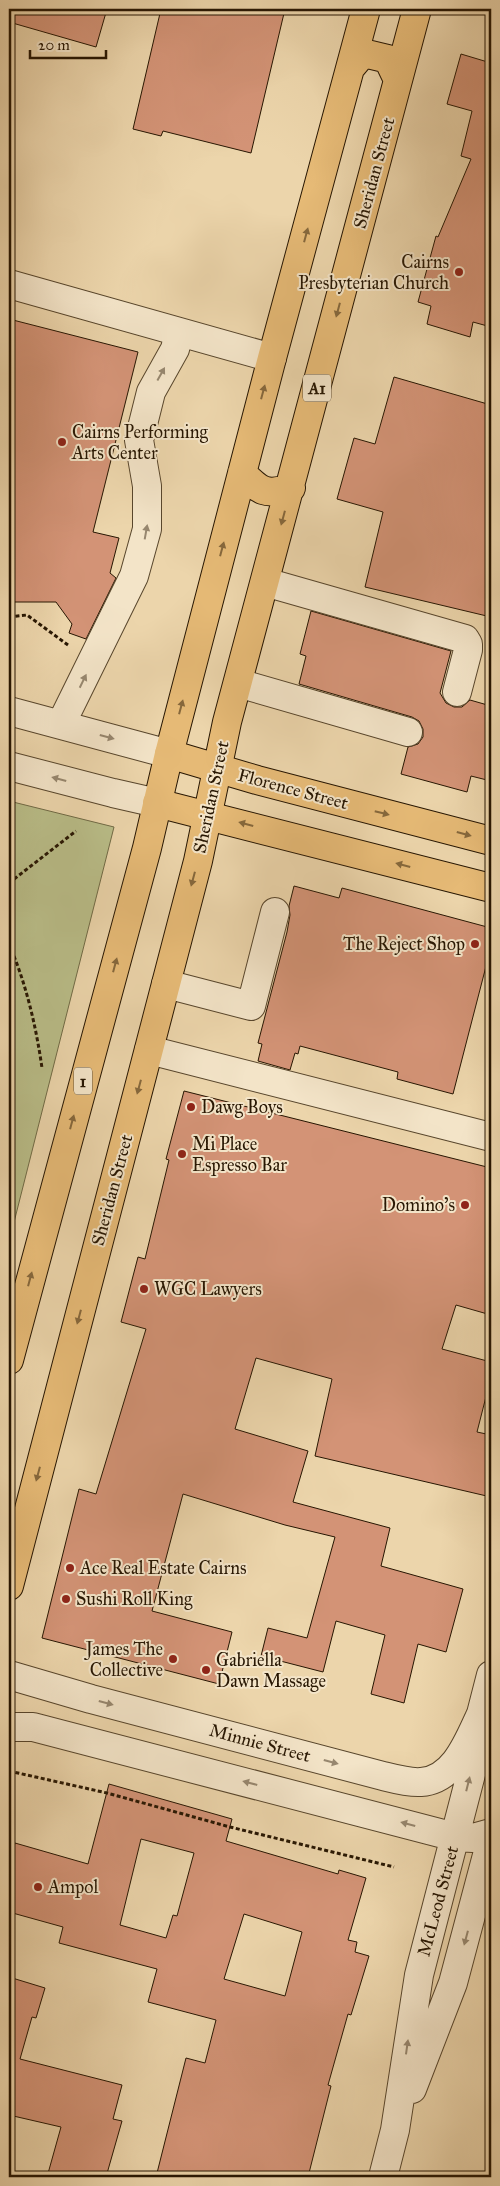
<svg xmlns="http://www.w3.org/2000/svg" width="500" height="2186" viewBox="0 0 500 2186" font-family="'IM FELL Great Primer',serif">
<rect width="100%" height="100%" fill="#ecd5ab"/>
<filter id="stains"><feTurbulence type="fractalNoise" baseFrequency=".004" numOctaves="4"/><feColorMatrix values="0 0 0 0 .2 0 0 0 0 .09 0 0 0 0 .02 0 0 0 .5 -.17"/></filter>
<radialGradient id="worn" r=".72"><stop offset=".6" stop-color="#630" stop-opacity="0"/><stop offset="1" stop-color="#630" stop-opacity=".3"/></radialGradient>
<path fill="#b9bd88" stroke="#706a45" d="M9,801l105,26 -105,415z"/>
<path fill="#d39376" stroke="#271602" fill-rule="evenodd" d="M9,9h98l-11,38 -87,-25z
M161,9h124l-34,144 -88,-22 -2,5 -28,-7z
M461,54l30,9v264l-18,-5 -3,15 -43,-13 4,-18 -13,-4 18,-66 2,1 33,-78 -10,-3 11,-45 -25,-7z
M9,319l129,33 -45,180 26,6 -9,35 6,5 -30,61 -17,-6 3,-9 -16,-22h-47z
M394,377l97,28v212l-126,-30 18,-75 -46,-13 17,-61 21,6z
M311,611l140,40 -11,42 6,10 8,4h8l8,-7 21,6v75l-20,-5 -4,16 -66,-18 7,-27 10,-3 5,-7v-8l-4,-8 -7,-4 -113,-33 7,-28 -6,-2z
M294,886l45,12 3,-10 149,40v19l-38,147 -56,-15 1,-7 -98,-26 -2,8 -3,-1 -5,17 -32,-9 4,-17 -4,-1 29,-111 3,-17 -1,-9z
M184,1091l307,77v147l-35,-10 -14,44 49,13v15l-14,55 14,3v62l-176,-41 17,-77 -76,-21 -21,71 73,22 -15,51 97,26 -9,38 82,23 -17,63 -28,-8 -14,59 -33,-9 14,-59 -49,-14 -13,51 -62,-16 7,-28 39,10 28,-101 -50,-12 -102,-31 -31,117 80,21 -13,52 -177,-46 37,-149 17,5 50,-165 -25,-7 17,-65 7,2 24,-99 -3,-1z
M109,1784l123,35 -6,22 112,33 1,-4 27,8 -18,62 9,2 -2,10 14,4 -18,59 -3,-1 -20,71 3,1 -23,91h-152l30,-119 19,5 11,-43 -68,-18 9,-33 -98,-26 4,-16 -54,-15v-44l6,-25 73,21zM141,1839l53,14 -17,63 -4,-1 -7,23 -46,-13zM244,1914l58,18 -17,64 -61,-17z
M9,1977l36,11 -9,30 -4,-1 -12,42 102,26 -9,34 9,2 -16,56h-59l14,-50 -52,-12z"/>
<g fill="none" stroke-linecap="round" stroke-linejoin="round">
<defs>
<path id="minor" d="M9,284l263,74
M265,582l200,57 3,5v6l-11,42
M238,683l170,49
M9,711l160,43
M61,724l73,-148 13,-47v-43l-8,-46 12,-48 24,-43 4,-17
M9,766l104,27 44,10
M166,984l85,22 24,-94
M149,1050l342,87
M9,1675l82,24 292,77c12,3 26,7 38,6 34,-2 48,-43 60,-68
M9,1727h24l422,110 18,1 18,-5
M412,2089l41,-106 38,-143
M383,2177l12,-47 24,-155 59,-228 3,-33 10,-39"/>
<path id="major" d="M169,754l88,26 234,61
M157,803l334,85"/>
<path id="highway" d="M352,66l11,-13 25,6 10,21
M242,473c18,18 23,23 49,15
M9,1360l138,-512 22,-94 103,-396 94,-349
M9,1586l189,-725 29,-139 190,-713"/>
</defs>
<use href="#minor" stroke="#58462c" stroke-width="30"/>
<use href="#major" stroke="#271602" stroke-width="30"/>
<use href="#highway" stroke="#271602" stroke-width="30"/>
<path stroke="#271602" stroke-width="3" stroke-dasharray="4 2.5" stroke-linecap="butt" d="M9,617l18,-2 41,30
M9,883l67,-52
M9,944c17,39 27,82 33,124
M9,1771l98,22 123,34 164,40"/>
<use href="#minor" stroke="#f3e4c8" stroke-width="28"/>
<use href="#major" stroke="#e6ba76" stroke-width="28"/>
<use href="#highway" stroke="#e6ba76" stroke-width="28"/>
</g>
<defs><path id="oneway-solid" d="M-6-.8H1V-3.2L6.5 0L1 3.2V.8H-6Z" transform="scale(1.25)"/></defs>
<g fill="#86683c">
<use href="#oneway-solid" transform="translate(306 235) rotate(-75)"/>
<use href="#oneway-solid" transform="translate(338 310) rotate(105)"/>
<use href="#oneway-solid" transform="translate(263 392) rotate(-75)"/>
<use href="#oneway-solid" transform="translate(283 518) rotate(105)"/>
<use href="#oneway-solid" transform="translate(222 549) rotate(-75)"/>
<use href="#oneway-solid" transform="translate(181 707) rotate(-75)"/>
<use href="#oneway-solid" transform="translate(382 813) rotate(14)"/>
<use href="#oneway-solid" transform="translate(246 824) rotate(-165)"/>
<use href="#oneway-solid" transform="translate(464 834) rotate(15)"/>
<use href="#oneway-solid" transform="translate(403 865) rotate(-165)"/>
<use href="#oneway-solid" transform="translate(193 879) rotate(105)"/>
<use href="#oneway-solid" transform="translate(115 965) rotate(-75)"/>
<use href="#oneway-solid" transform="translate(139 1087) rotate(105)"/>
<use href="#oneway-solid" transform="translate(72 1122) rotate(-75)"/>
<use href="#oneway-solid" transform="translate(30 1279) rotate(-75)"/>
<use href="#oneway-solid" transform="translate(79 1317) rotate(105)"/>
<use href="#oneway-solid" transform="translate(38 1474) rotate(105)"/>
</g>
<g fill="#97876f">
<use href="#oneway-solid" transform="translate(161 374) rotate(-61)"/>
<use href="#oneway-solid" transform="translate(146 532) rotate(-80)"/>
<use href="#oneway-solid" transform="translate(83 681) rotate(-64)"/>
<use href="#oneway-solid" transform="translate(107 737) rotate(15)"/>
<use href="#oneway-solid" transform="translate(59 779) rotate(-165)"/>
<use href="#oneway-solid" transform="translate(106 1703) rotate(15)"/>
<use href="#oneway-solid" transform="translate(331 1762) rotate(15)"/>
<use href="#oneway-solid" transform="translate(250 1783) rotate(-165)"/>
<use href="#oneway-solid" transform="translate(468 1784) rotate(-76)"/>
<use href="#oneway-solid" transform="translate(408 1824) rotate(-165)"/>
<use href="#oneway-solid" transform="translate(466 1938) rotate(105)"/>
<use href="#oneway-solid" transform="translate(407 2047) rotate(-82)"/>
</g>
<g fill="#8f2418" stroke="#f3e4c8" stroke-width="2">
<circle cx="459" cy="272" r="5"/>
<circle cx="62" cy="442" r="5"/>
<circle cx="475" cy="944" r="5"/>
<circle cx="191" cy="1107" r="5"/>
<circle cx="182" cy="1154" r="5"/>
<circle cx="465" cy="1205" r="5"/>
<circle cx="144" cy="1289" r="5"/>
<circle cx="70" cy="1568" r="5"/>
<circle cx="66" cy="1599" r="5"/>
<circle cx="173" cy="1659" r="5"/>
<circle cx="206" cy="1670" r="5"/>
<circle cx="38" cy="1887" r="5"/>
</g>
<g text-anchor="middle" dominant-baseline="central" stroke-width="4" stroke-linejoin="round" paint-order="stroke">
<g fill="#f3e4c8" stroke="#64543d" stroke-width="1">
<rect x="303" y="374.5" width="28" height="27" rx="4"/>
<rect x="74" y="1067.5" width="18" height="27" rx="4"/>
</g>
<g font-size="16" font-weight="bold" fill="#271602">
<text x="317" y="388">A1</text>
<text x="83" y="1081">1</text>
</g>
<g font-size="18" fill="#271602" stroke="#f3e4c8">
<text transform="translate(374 173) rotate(-75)">Sheridan Street</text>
<text transform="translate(293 789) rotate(15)">Florence Street</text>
<text transform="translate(211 797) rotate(-78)">Sheridan Street</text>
<text transform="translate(112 1190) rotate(-75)">Sheridan Street</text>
<text transform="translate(260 1743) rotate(15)">Minnie Street</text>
<text transform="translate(438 1901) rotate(-75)">McLeod Street</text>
</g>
<g font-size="18" fill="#271602" stroke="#f3e4c8" text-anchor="start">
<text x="449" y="262" text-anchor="end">Cairns<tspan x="449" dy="21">Presbyterian Church</tspan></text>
<text x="72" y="432">Cairns Performing<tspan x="72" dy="21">Arts Center</tspan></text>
<text x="465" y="944" text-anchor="end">The Reject Shop</text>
<text x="201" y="1107">Dawg Boys</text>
<text x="192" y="1144">Mi Place<tspan x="192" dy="21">Espresso Bar</tspan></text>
<text x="455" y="1205" text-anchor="end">Domino's</text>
<text x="154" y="1289">WGC Lawyers</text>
<text x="80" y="1568">Ace Real Estate Cairns</text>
<text x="76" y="1599">Sushi Roll King</text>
<text x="163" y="1649" text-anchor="end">James The<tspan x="163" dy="21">Collective</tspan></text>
<text x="216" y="1660">Gabriella<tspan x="216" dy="21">Dawn Massage</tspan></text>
<text x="48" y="1887">Ampol</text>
</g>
</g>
<rect width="500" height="2186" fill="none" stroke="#ecd5ab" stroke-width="30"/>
<rect x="10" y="10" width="480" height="2166" fill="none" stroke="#271602" stroke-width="2.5"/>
<rect x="15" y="15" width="470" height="2156" fill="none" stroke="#271602"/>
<path d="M30 50v8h76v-8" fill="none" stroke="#271602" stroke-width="2.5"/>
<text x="38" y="50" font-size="15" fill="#271602" stroke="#f3e4c8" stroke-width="4" paint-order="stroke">20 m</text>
<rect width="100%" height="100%" filter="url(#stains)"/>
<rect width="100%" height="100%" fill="url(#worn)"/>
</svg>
